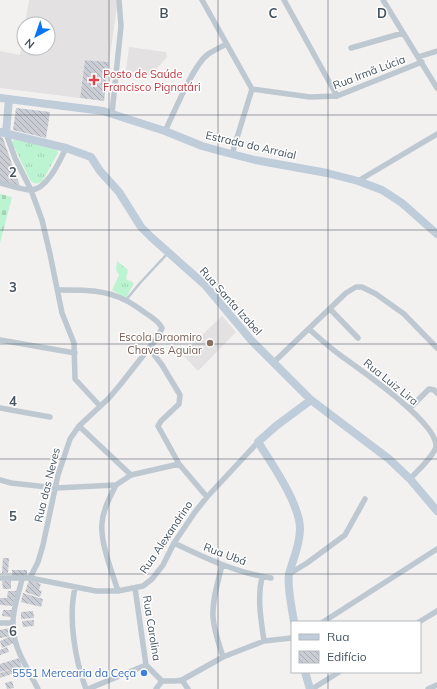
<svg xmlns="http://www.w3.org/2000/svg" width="437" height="689" viewBox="0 0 437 689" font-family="Mulish,sans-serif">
<defs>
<pattern id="cemetery-stones" width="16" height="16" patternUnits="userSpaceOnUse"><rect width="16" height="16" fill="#bcf3d0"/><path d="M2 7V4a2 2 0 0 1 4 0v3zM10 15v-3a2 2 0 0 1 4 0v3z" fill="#a3d2b5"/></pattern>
<pattern id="park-tufts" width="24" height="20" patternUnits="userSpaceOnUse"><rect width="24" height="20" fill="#bcf3d0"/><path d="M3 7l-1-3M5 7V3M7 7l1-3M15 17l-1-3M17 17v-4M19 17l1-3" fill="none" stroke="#a3d2b5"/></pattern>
<pattern id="building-back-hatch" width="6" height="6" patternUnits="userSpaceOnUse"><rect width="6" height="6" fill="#cacdd3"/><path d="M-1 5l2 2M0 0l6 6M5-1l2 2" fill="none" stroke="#a6a9af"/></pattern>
</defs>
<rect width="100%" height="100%" fill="#f3f0f0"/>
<path fill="#e4e1e2" d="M29,0h89l-9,62 -24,-2 -5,38 -80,-10v-37l20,4 4,-24v17h24v-24h-23z
M129,47l37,5 1,5 -17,19 -24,-6z
M222,316l14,16 -38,39 -16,-17z"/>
<path fill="url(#cemetery-stones)" d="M0,194l12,3 -12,46z"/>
<path fill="url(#park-tufts)" d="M14,139l43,11 1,3 -16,29c-5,2 -9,2 -12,-2l-18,-38z
M117,261l11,9 -2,9 8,4 -8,15 -14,-8 7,-15 -3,-5z"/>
<path fill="url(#building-back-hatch)" d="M85,60l24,2 -5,39 -24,-3z
M16,108l34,4 -4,26 -33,-8z
M0,136h2l18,50 -20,-5z
M3,558h6l-1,15h-6z
M12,570h15v6h-15z
M11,580v9h-8l-1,-8z
M29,580l12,4 -2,6 3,1 -2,6 -15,-5z
M8,591h9v7h-3v8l-14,-1v-7h7z
M23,593l20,6 -2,8 -20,-5z
M3,610h9l-1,7 -9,-1z
M33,611l1,7 -13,1v-7z
M34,620v6l-11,1 -1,-6z
M9,628l2,8 -11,2v-8z
M11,636l3,7 -12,5 -2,-7z
M7,647l2,5 -9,3v-5z
M19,658l4,12 -23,8v-5l12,-4 -12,3v-8z
M12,681l2,7 -7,1 -2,-6z"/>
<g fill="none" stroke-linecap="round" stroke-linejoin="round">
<path stroke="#bdc8d1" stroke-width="2.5" d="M126,300l14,-17 28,-30"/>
<path stroke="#bdc8d1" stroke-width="5.5" d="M202,0l50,89 -20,65
M284,0l53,96
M383,0l54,88
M351,48l52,-15
M418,57l19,-6
M252,89l58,8 27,-1 85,-34
M112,113l9,-87 -2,-26
M165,131c9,-18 28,-65 42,-76 5,-4 13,-7 19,-11
M6,133l9,25 16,32 11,30 8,34 12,59 12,30 1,36 25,27
M358,181l79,-47
M0,183c9,2 22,7 31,7 16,0 29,-30 35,-42
M330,309l28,29
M309,329c10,9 20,18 31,26 19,14 97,67 96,91 -1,9 -20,26 -26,33
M0,340l75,13
M149,348l13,17 18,30 -1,9 -18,17 -3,5 21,38 28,33
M274,362l72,-69 10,-6h6l14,7 28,20 33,34
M0,408l50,9
M410,408l19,-19 5,1 3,3
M79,426l52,49
M0,480l11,3 45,5 60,-3 15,-10 48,-11
M116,485c-6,12 -13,25 -14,38 -2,19 10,49 16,68
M174,543c31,15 63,30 97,35
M222,565c-4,17 -10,35 -9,52 1,14 6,27 10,40
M289,574l18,-11 38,-28 20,-36
M262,577c-5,21 -1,43 2,64
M0,578h30l66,13h22l25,-5 9,-7 11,-14 11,-22 21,-31 12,-15 51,-55
M30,578l8,-16 5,-17 15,-70 12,-36 9,-13 30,-28 11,-13 37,-47 5,-10c-3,-7 -12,-12 -18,-16 -6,-4 -12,-9 -19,-12 -20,-11 -44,-10 -67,-10
M22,579c-3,14 -9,29 -9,43 -1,25 14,45 25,67
M75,588c-7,30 0,72 11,101
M135,588l11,77 16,16h14l6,-1 6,9
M323,622l114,-73
M419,622l18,-11
M0,623h13
M182,680l41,-23 36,-14 5,-2 28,-3
M88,689l58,-24
M156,689l6,-8
M312,689l27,-17
M428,689l9,-4"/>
<path stroke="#bfccd9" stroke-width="8" d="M0,98l103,13 62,20 37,15 18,5 35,9 72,13 31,8 24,9 20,13 35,31
M0,132l66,16 25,9 9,14 19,21 22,35 10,10 54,48 46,55 60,60 78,59 21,20 27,32
M6,133l3,-34
M294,622c-2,-14 -7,-35 -5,-48 4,-15 11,-29 11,-45 0,-25 -28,-65 -42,-87l18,-16 35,-26
M305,672l5,17"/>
</g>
<path fill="none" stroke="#465460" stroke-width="1" stroke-opacity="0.55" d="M109,0v689M218,0v689M328,0v622M0,115h437M0,230h437M0,344h437M0,459h437M0,574h437M328,672v17"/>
<path fill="#e0444e" stroke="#fff" stroke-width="1.5" d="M92 74h4v4h4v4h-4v4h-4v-4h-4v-4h4z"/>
<circle fill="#8d6e63" stroke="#fff" stroke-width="1.5" cx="210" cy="343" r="4"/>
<circle fill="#3f7fe0" stroke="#fff" stroke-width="1.5" cx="144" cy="673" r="4"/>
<g text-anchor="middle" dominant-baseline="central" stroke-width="3" stroke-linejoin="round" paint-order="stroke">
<g font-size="11" fill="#465460" stroke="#fff">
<text transform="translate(369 72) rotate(-21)">Rua Irmã Lúcia</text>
<text transform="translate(251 145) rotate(13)">Estrada do Arraial</text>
<text transform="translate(231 301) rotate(48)">Rua Santa Izabel</text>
<text transform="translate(391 382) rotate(39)">Rua Luiz Lira</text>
<text transform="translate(47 485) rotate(-76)">Rua das Neves</text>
<text transform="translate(166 537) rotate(-56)">Rua Alexandrino</text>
<text transform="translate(225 554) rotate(20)">Rua Ubá</text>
<text transform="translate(152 628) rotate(81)">Rua Carolina</text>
</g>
<g font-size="11" fill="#be3a42" stroke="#fff" text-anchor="start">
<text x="103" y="74">Posto de Saúde<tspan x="103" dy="13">Francisco Pignatári</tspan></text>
</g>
<g font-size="11" fill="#785e54" stroke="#fff" text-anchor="end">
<text x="202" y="337">Escola Draomiro<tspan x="202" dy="13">Chaves Aguiar</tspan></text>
</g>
<g font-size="11" fill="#366cbe" stroke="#fff" text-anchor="end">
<text x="136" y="673">5551 Mercearia da Ceça</text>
</g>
</g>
<g font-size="13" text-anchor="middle" font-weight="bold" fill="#465460" stroke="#fff" stroke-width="3" stroke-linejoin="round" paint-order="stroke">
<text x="164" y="18">B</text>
<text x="273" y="18">C</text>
<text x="382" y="18">D</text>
<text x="13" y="177">2</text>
<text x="13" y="292">3</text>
<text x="13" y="406">4</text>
<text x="13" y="521">5</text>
<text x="13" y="636">6</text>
</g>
<rect x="291" y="621" width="130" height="52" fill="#ffffff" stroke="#b5bbbf"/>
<rect x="299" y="634" width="20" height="6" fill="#bfccd9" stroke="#b5bbbf"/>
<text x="327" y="641" font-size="12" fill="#465460">Rua</text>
<rect x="299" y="651" width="20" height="12" fill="url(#building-back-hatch)" stroke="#b5bbbf"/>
<text x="327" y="661" font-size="12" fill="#465460">Edifício</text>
<g transform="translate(36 36) rotate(220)"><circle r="19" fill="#ffffff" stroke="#b5bbbf"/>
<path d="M0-3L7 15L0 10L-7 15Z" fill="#0974f4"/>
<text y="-6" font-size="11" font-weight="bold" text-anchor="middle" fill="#465460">N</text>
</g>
</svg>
